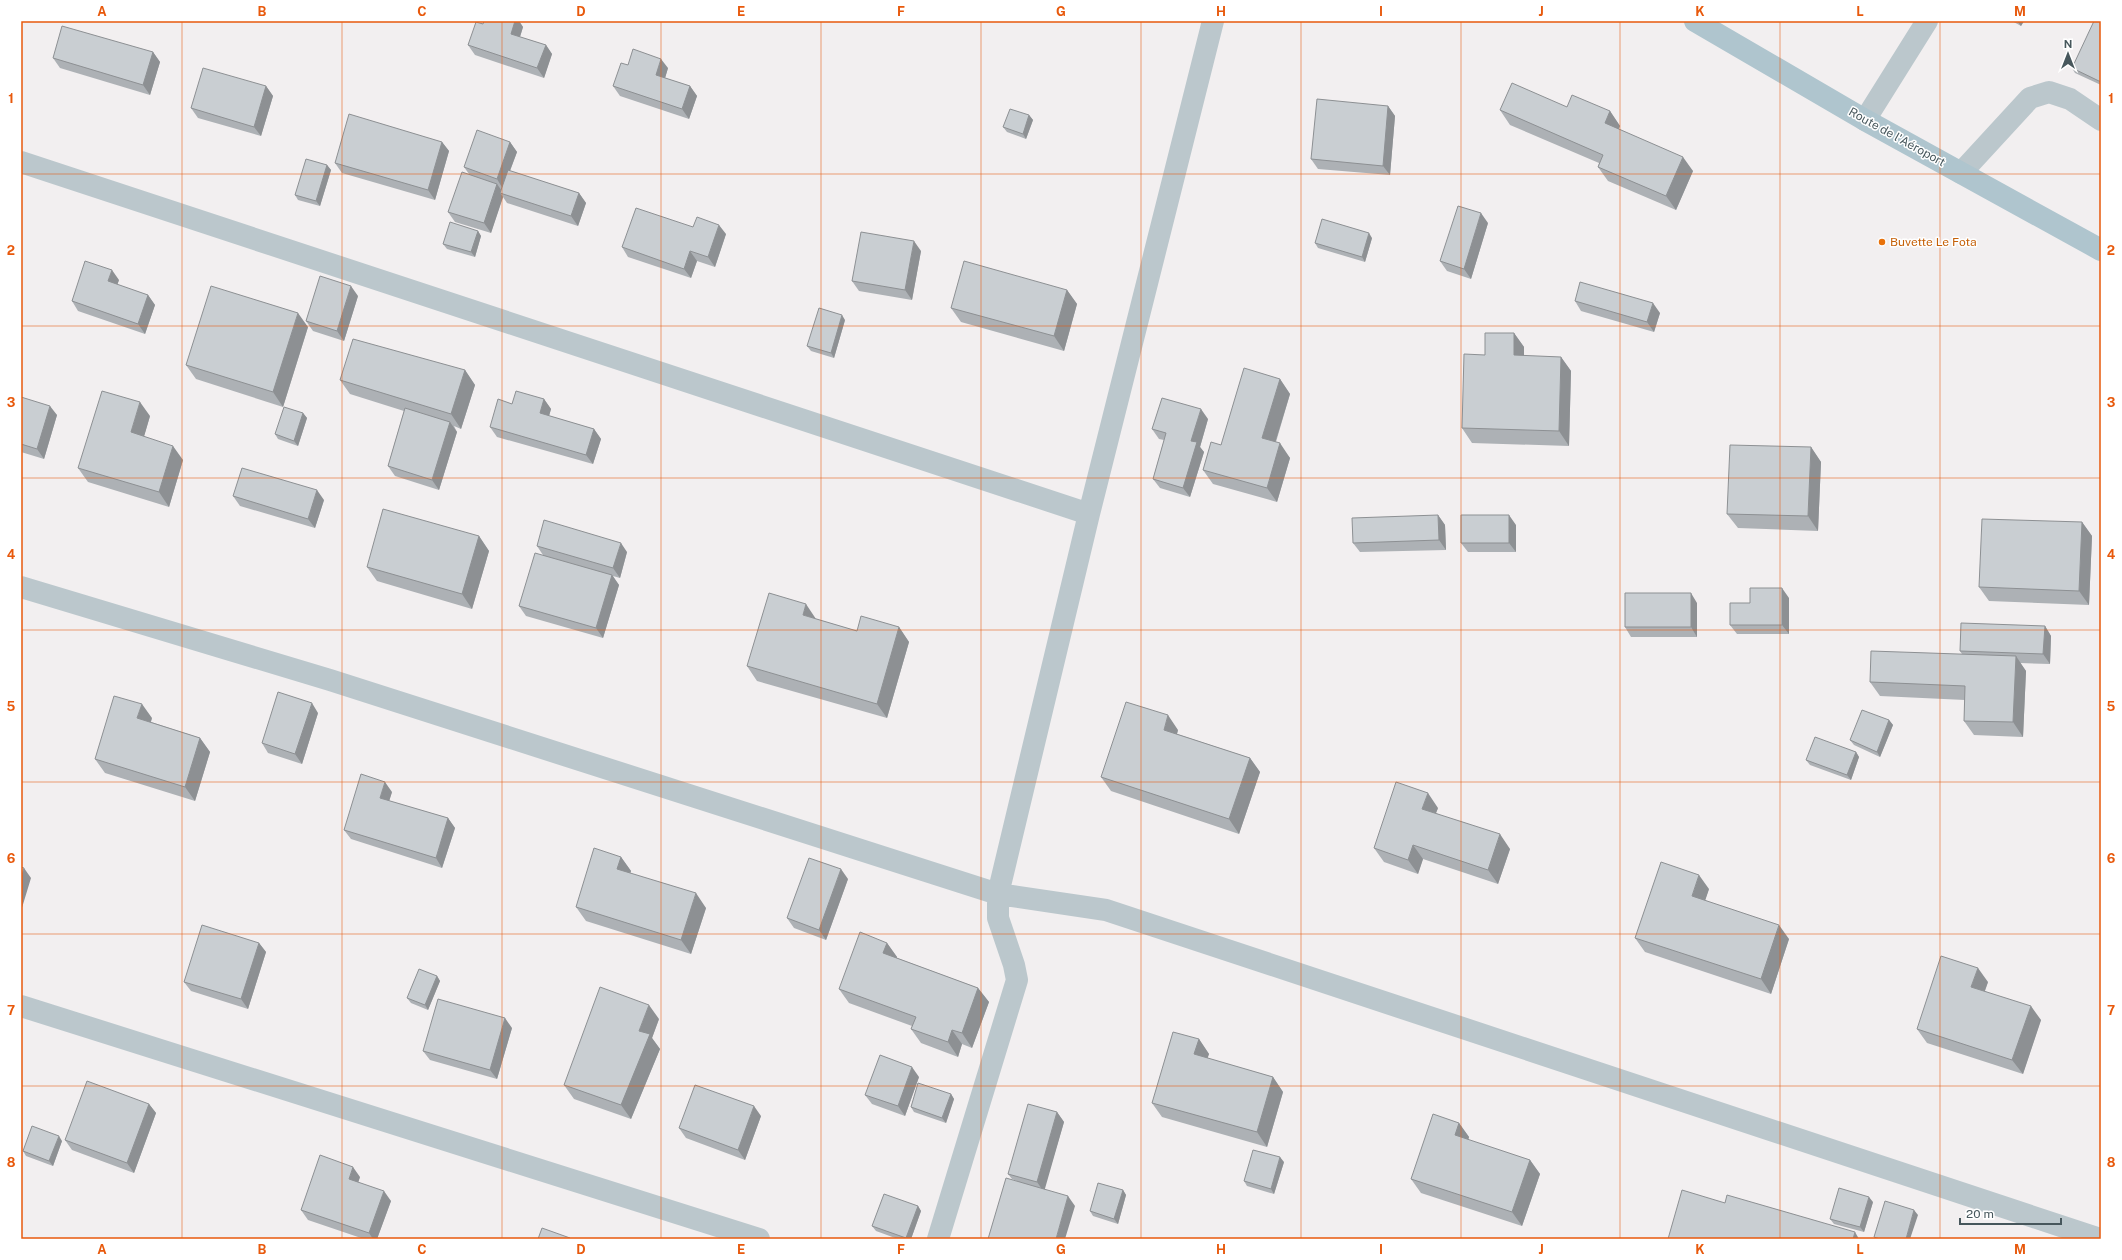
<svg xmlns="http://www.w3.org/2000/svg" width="2122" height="1260" viewBox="0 0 2122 1260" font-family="'Public Sans',sans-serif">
<rect width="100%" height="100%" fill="#f2eff0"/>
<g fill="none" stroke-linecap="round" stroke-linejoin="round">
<path stroke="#bbc7cc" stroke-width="22" d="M1865,120l62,-99
M21,162l1068,352
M1961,173l69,-75 19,-6 21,7 31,21
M21,587l309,93 668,214 108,16 994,329
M21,1006l738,233
M938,1239l79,-259 -3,-15 -16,-47v-24l91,-380 124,-493"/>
<path stroke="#afc5ce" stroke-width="22" d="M1695,21l170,99 236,130"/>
</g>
<path fill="#adb1b5" d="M515,21h4l4,6 -3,10 26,8 6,9 -8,24 -69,-23 -7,-10 15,-21z
M2012,21h12l-3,5z
M2101,21v64l-26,-12 -3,-5z
M153,52l7,10 -10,33 -90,-27 -7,-10z
M628,65l40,3 -3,10 25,8 7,10 -8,23 -69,-23 -7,-10z
M266,86l7,10 -12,40 -63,-18 -7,-10z
M1388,106l7,10 -5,59 -72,-6 -7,-10z
M1567,107l43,4 10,15 -1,3 74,42 -17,39 -68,-29 -10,-14 1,-4 -89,-38 -10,-15z
M1029,115l4,5 -7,19 -19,-7 -4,-5z
M442,142l7,9 -14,49 -93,-27 -7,-10z
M510,142l7,10 -7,19 69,22 7,10 -8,23 -71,-23 -4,-6 -12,36 -36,-11 -7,-10 21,-38 -5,-7z
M327,165l4,5 -11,36 -22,-6 -3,-5z
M1488,223l-17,56 -24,-8 -7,-10z
M693,227l33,7 -11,33 -18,-6 -6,17 -63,-21 -6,-10z
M478,231l3,5 -6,21 -28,-8 -4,-5z
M1372,238l-7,24 -47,-14 -3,-5z
M921,251l-9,49 -53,-9 -7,-10z
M119,280l-2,5 31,10 7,10 -10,29 -67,-23 -6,-10z
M1067,290l10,14 -13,47 -103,-29 -10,-14z
M358,296l-14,45 -31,-10 -7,-10z
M1575,301l85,12 -6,19 -73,-21z
M845,320l-11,38 -23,-7 -4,-5z
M308,327l-25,80 -87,-28 -10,-14z
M1514,333l10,14v9l37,1 10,14 -2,75 -97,-3 -10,-15 23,-73z
M465,370l10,15 -14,44 -7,-3 3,6 -18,58 -44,-14 -7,-10 16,-55 -54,-17 -10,-14z
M1280,379l10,15 -14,48 14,16 -13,44 -64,-18 -10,-14 18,-25z
M21,397l36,18 -13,44 -23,-7z
M544,399l7,10 -2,7 45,13 7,10 -8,25 -96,-27 -7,-10 22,-23z
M303,413l4,5 -9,28 -20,-7 -3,-5z
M150,416l-6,20 39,24 -14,47 -81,-25 -10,-14z
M1208,419l-8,28 4,5 -14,45 -30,-9 -7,-9 11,-39 -5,-1 -7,-10z
M1811,447l10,15 -3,69 -80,-3 -11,-14z
M233,496l91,4 -9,28 -75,-22z
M1438,515l7,10 1,25 -86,2 -7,-9z
M2082,522l10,14 -3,69 -100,-4 -10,-14z
M1516,525v27h-48l-7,-9z
M479,536l10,15 -17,58 -95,-28 -10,-14z
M537,546l90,6 -7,26 -7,-2 6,9 -16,53 -77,-22 -7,-10 24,-51z
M1789,598v36h-52l-7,-9 20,-22z
M1697,603v34h-66l-6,-10z
M816,619l41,12 42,-4 10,15 -22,76 -130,-37 -10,-15z
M2045,626l6,10 -1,28 -30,-1 6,8 -3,66 -49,-2 -10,-14 1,-21 -85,-4 -10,-14 92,-28 -2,-3z
M318,713l-16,51 -34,-11 -6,-10z
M152,718l-1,4 49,16 10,14 -15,49 -90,-28 -10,-14z
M1889,720l4,5 -13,32 -26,-12 -4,-5z
M1178,730l-1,4 73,24 10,14 -21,62 -128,-43 -10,-14z
M1856,752l3,5 -8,23 -41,-15 -4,-5z
M392,792l-3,9 59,17 7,10 -13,40 -91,-29 -7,-9z
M1438,808l-2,5 74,36 -12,35 -75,-25 -5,15 -34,-12 -10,-14z
M621,857l10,14 -1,2 76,35 -15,46 -105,-33 -10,-14z
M848,879l-22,61 -32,-12 -7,-10z
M1709,889l-4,11 84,39 -18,55 -126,-42 -10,-14z
M259,943l7,9 -18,57 -57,-18 -7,-9z
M887,943l10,14v1l81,30 11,14 -17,46 -10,-4 -4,13 -37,-14 -10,-14 1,-3 -63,-23 -10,-14z
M437,976l3,5 -12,29 -17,-7 -4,-5z
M1988,982l-3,9 56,29 -18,54 -96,-31 -10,-14z
M659,1019l-7,19 8,11 -29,70 -57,-20 -10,-14z
M512,1028l-15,51 -67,-19 -7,-9z
M1199,1039l10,15 -2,4 66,19 10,15 -16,55 -105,-30 -10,-14z
M919,1077l-14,39 -33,-12 -7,-9z
M951,1094l3,5 -8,24 -32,-11 -3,-5z
M149,1104l7,9 -22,60 -62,-23 -7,-10z
M1057,1112l7,10 -20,67 31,17 -63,-27 -4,-5z
M761,1116l-16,44 -59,-22 -7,-10z
M1459,1123l10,14 -1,3 62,20 10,14 -18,52 -101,-33 -10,-14z
M62,1141l-9,25 -27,-10 -3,-5z
M1284,1162l-10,32 -27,-8 -3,-5z
M360,1177l-2,5 33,19 -14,38h-13l-56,-19 -7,-10z
M1123,1190l3,5 -8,29 -25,-8 -3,-5z
M1873,1202l-9,30 -30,-8 -4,-5z
M918,1206l3,5 -10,28h-13l-22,-8 -4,-5z"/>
<path fill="#8d9093" d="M515,21h4l4,6 -5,16 -7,-9z
M2017,21h7l-3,5z
M546,45l6,9 -8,24 -7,-10z
M153,52l7,10 -10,33 -7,-10z
M661,59l7,9 -5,17 -7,-10z
M266,86l7,10 -12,40 -7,-9z
M690,86l7,10 -8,23 -7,-10z
M1388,106l7,10 -5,59 -7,-9z
M1610,111l10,15 -5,11 -10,-14z
M1029,115l4,5 -7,19 -3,-5z
M442,142l7,9 -14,49 -7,-10z
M510,142l7,10 -14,37 -6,-10z
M1683,157l10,14 -17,39 -10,-14z
M327,165l4,5 -11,36 -4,-5z
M497,184l7,10 -4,-1 3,4 -12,36 -7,-10z
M579,193l7,10 -8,23 -7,-10z
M1481,213l7,10 -17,56 -7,-10z
M719,225l7,9 -11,33 -7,-10z
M478,231l3,5 -6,21 -4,-5z
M1369,233l3,5 -7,24 -3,-5z
M914,241l7,10 -9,49 -7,-10z
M690,251l7,10 -6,17 -7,-9z
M112,270l7,10 -4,11 -7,-10z
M351,286l7,10 -14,45 -7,-10z
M1067,290l10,14 -13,47 -10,-15z
M148,295l7,10 -10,29 -7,-10z
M1653,303l7,10 -6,19 -7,-10z
M298,313l10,14 -25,80 -10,-15z
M842,315l3,5 -11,38 -3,-5z
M1514,333l10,14v23l-10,-15z
M1561,357l10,14 -2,75 -10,-15z
M465,370l10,15 -14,44 -10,-15z
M1280,379l10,15 -18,59 -10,-15z
M544,399l7,10 -4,14 -7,-10z
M140,402l10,14 -9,31 -10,-15z
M50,406l7,9 -13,44 -7,-10z
M1201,409l7,10 -8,28 4,5 -14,45 -7,-9 8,-47z
M303,413l4,5 -9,28 -4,-5z
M450,422l7,10 -18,58 -7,-10z
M594,429l7,10 -8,25 -7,-9z
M1280,443l10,15 -13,44 -10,-14z
M173,446l10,14 -14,47 -10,-15z
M1811,447l10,15 -3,69 -10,-15z
M317,490l7,10 -9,28 -7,-9z
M1438,515l7,10 1,25 -7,-10z
M1509,515l7,10v27l-7,-9z
M2082,522l10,14 -3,69 -10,-14z
M479,536l10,15 -17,58 -10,-15z
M621,543l6,9 -7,26 -7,-10z
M612,575l7,10 -16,53 -7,-10z
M1782,588l7,10v36l-7,-9z
M1691,593l6,10v34l-6,-10z
M806,604l10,15 -13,-4z
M2045,626l6,10 -1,28 -7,-10z
M899,627l10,15 -22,76 -10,-14z
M2016,656l10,15 -3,66 -10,-15z
M312,703l6,10 -16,51 -7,-10z
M142,704l10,14 -5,14 -10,-14z
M1168,715l10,15 -4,14 -10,-14z
M1889,720l4,5 -13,32 -3,-5z
M200,738l10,14 -15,49 -10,-14z
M1856,752l3,5 -8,23 -4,-5z
M1250,758l10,14 -21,62 -10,-15z
M385,782l7,10 -5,16 -7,-10z
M1428,793l10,15 -6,15 -10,-14z
M448,818l7,10 -13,40 -6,-10z
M1500,834l10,15 -12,35 -10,-14z
M1413,845l10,14 -5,15 -10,-14z
M621,857l10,14 -4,12 -10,-14z
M24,868l7,10 -10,33v-32z
M841,869l7,10 -22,61 -7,-10z
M1699,875l10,14 -7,21 -10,-14z
M696,893l10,15 -15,46 -10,-14z
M1779,925l10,14 -18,55 -10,-15z
M259,943l7,9 -18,57 -7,-10z
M887,943l10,14 -3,10 -11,-14z
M1978,968l10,14 -7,19 -10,-14z
M437,976l3,5 -12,29 -3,-5z
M978,988l11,14 -17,46 -10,-15z
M649,1005l10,14 -7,19 8,11 -29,70 -10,-14 18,-74z
M2031,1006l10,14 -18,54 -11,-14z
M505,1018l7,10 -15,51 -7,-9z
M952,1030l10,14 -4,13 -10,-15z
M1199,1039l10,15 -5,15 -10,-15z
M912,1067l7,10 -14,39 -7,-10z
M1273,1077l10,15 -16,55 -10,-15z
M951,1094l3,5 -8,24 -4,-5z
M149,1104l7,9 -22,60 -7,-10z
M754,1106l7,10 -16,44 -7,-10z
M1057,1112l7,10 -20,70 -7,-10z
M1459,1123l10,14 -4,13 -10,-15z
M59,1136l3,5 -9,25 -4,-5z
M1280,1157l4,5 -10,32 -3,-5z
M1530,1160l10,14 -18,52 -10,-14z
M353,1167l7,10 -4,12 -7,-10z
M1123,1190l3,5 -8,29 -4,-5z
M384,1191l7,10 -14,38h-4l-4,-6z
M1068,1196l7,10 -10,33h-9z
M1869,1197l4,5 -9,30 -4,-5z
M918,1206l3,5 -10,28h-4l-1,-1z
M1914,1210l4,5 -8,24h-4z
M1855,1232l4,7h-6z"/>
<path fill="#c9ced2" stroke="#8d9093" d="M484,21h31l-4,13 35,11 -9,23 -69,-23 8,-23 7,2z
M2094,21h7v61l-29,-14z
M62,26l91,26 -10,33 -90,-27z
M633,49l28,10 -5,16 34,11 -8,23 -69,-23 8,-23 7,2z
M203,68l63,18 -12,41 -63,-19z
M1512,83l55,24 5,-12 38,16 -5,12 78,34 -17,39 -68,-29 5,-12 -103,-45z
M1317,99l71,7 -5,60 -72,-7z
M1010,109l19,6 -6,19 -20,-7z
M349,114l93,28 -14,48 -93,-27z
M477,130l33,12 -13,37 -33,-12z
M306,159l21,6 -11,36 -21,-6z
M508,170l71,23 -8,23 -71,-23z
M462,172l35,12 -13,39 -36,-11z
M1458,206l23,7 -17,56 -24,-8z
M636,208l57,19 4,-10 22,8 -11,32 -18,-6 -6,18 -62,-22z
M1322,219l47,14 -7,24 -47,-14z
M450,222l28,9 -7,21 -28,-8z
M861,232l53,9 -9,49 -53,-9z
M85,261l27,9 -4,11 40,14 -10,29 -66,-23z
M964,261l103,29 -13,46 -103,-28z
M320,276l31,10 -14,45 -31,-10z
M1580,282l73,21 -6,19 -72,-21z
M211,286l87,27 -25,79 -87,-27z
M819,308l23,7 -11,38 -24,-7z
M1485,333h29v22l47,2 -2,74 -97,-3 2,-74 21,1z
M353,339l112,31 -14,44 -111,-34z
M1244,368l36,11 -18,59 18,5 -13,45 -64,-18 8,-28 10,3z
M102,391l38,11 -9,30 42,14 -14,46 -81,-24z
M516,391l28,8 -4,14 54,16 -8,26 -96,-28 8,-28 14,5z
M21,397l29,9 -13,43 -16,-5z
M1162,398l39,11 -10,32 6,1 -14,46 -30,-9 13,-46 -14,-4z
M284,407l19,6 -9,28 -19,-7z
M405,408l45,14 -18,58 -44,-14z
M1730,445l81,2 -3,69 -81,-2z
M242,468l75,22 -9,29 -75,-23z
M383,509l96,27 -17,58 -95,-27z
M1438,515l1,25 -86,3 -1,-25z
M1461,515h48v28h-48z
M1982,519l100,3 -3,69 -100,-4z
M544,520l77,23 -8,25 -76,-22z
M535,553l77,22 -16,53 -77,-22z
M1750,588h32v37h-52v-22h20z
M769,593l37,11 -3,11 54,16 4,-15 38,11 -22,77 -130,-38z
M1625,593h66v34h-66z
M1961,623l84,3 -2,28 -83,-3z
M1871,651l145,5 -3,66 -49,-1 1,-35 -95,-4z
M278,692l34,11 -17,51 -33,-11z
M114,696l28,8 -5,14 63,20 -15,49 -90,-28z
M1126,702l42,13 -4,15 86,28 -21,61 -128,-42z
M1862,710l27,10 -12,32 -27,-12z
M1815,737l41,15 -9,23 -41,-15z
M361,774l24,8 -5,16 68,20 -12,40 -92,-28z
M1396,782l32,11 -6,16 78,25 -12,36 -75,-25 -5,15 -34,-12z
M594,848l27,9 -4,12 79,24 -15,47 -105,-33z
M809,858l32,11 -22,61 -32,-12z
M1661,862l38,13 -7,21 87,29 -18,54 -126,-41z
M21,867l3,1 -3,11z
M202,925l57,18 -18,56 -57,-17z
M860,932l27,11 -4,10 95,35 -16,45 -10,-3 -4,12 -37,-13 5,-12 -77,-28z
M1941,956l37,12 -7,19 60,19 -19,54 -95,-31z
M419,969l18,7 -12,29 -18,-7z
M600,987l49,18 -10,26 11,3 -29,71 -57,-20z
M438,999l67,19 -15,52 -67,-19z
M1173,1032l26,7 -5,15 79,23 -16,55 -105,-29z
M880,1055l32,12 -14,39 -33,-11z
M87,1081l62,23 -22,59 -62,-23z
M918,1083l33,11 -9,24 -31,-11z
M695,1085l59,21 -16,44 -59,-22z
M1028,1104l29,8 -20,70 -29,-8z
M1433,1114l26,9 -4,12 75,25 -18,52 -101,-33z
M32,1126l27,10 -10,25 -26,-10z
M1253,1150l27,7 -9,32 -27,-8z
M320,1155l33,12 -4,12 35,12 -15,42 -68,-23z
M1006,1178l62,18 -12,43h-68z
M1098,1183l25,7 -9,29 -24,-8z
M1839,1188l30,9 -9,30 -30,-8z
M1682,1190l43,13 2,-8 128,37 -2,7h-185z
M884,1194l34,12 -12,32 -34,-12z
M1885,1201l29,9 -8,29h-26l-6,-2z
M542,1228l28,10v1h-32z"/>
<path fill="none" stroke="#e8590c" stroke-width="1" stroke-opacity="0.55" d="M182,21v1218M342,21v1218M502,21v1218M661,21v1218M821,21v1218M981,21v1218M1141,21v1218M1301,21v1218M1461,21v1218M1620,21v1218M1780,21v1218M1940,21v1218M21,174h2080M21,326h2080M21,478h2080M21,630h2080M21,782h2080M21,934h2080M21,1086h2080"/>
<circle fill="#e8710a" stroke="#fff" stroke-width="1.5" cx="1882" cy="242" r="4"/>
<g text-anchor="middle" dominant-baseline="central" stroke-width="3" stroke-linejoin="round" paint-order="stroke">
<g font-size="12" fill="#47575c" stroke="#fff">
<text transform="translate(1897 137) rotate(29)">Route de l'Aéroport</text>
</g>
<g font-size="12" fill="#c56008" stroke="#fff" text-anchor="start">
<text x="1890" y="242">Buvette Le Fota</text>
</g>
</g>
<rect width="2122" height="1260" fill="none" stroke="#ffffff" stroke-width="44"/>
<g transform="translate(2068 54)" stroke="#ffffff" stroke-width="3" paint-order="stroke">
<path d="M0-3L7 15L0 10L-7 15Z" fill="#47575c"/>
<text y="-6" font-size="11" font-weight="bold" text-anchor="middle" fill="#47575c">N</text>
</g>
<path d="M1960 1218v6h101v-6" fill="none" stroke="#47575c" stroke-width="2"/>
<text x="1966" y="1218" font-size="12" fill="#47575c" stroke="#ffffff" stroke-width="3" paint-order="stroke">20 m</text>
<rect x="22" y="22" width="2078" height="1216" fill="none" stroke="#e8590c" stroke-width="1.5"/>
<g font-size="13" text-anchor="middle" font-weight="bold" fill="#e8590c">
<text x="102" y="16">A</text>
<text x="262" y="16">B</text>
<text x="422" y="16">C</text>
<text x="581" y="16">D</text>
<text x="741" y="16">E</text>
<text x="901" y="16">F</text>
<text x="1061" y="16">G</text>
<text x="1221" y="16">H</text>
<text x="1381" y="16">I</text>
<text x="1541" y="16">J</text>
<text x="1700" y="16">K</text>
<text x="1860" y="16">L</text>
<text x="2020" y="16">M</text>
<text x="11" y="103">1</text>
<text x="2111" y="103">1</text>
<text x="11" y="255">2</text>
<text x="2111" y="255">2</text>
<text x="11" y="407">3</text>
<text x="2111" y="407">3</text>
<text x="11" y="559">4</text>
<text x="2111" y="559">4</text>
<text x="11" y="711">5</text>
<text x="2111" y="711">5</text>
<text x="11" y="863">6</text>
<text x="2111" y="863">6</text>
<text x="11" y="1015">7</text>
<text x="2111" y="1015">7</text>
<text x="11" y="1167">8</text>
<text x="2111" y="1167">8</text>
<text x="102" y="1254">A</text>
<text x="262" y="1254">B</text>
<text x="422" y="1254">C</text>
<text x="581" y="1254">D</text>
<text x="741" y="1254">E</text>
<text x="901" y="1254">F</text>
<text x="1061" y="1254">G</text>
<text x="1221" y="1254">H</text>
<text x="1381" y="1254">I</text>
<text x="1541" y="1254">J</text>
<text x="1700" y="1254">K</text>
<text x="1860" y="1254">L</text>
<text x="2020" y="1254">M</text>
</g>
</svg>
